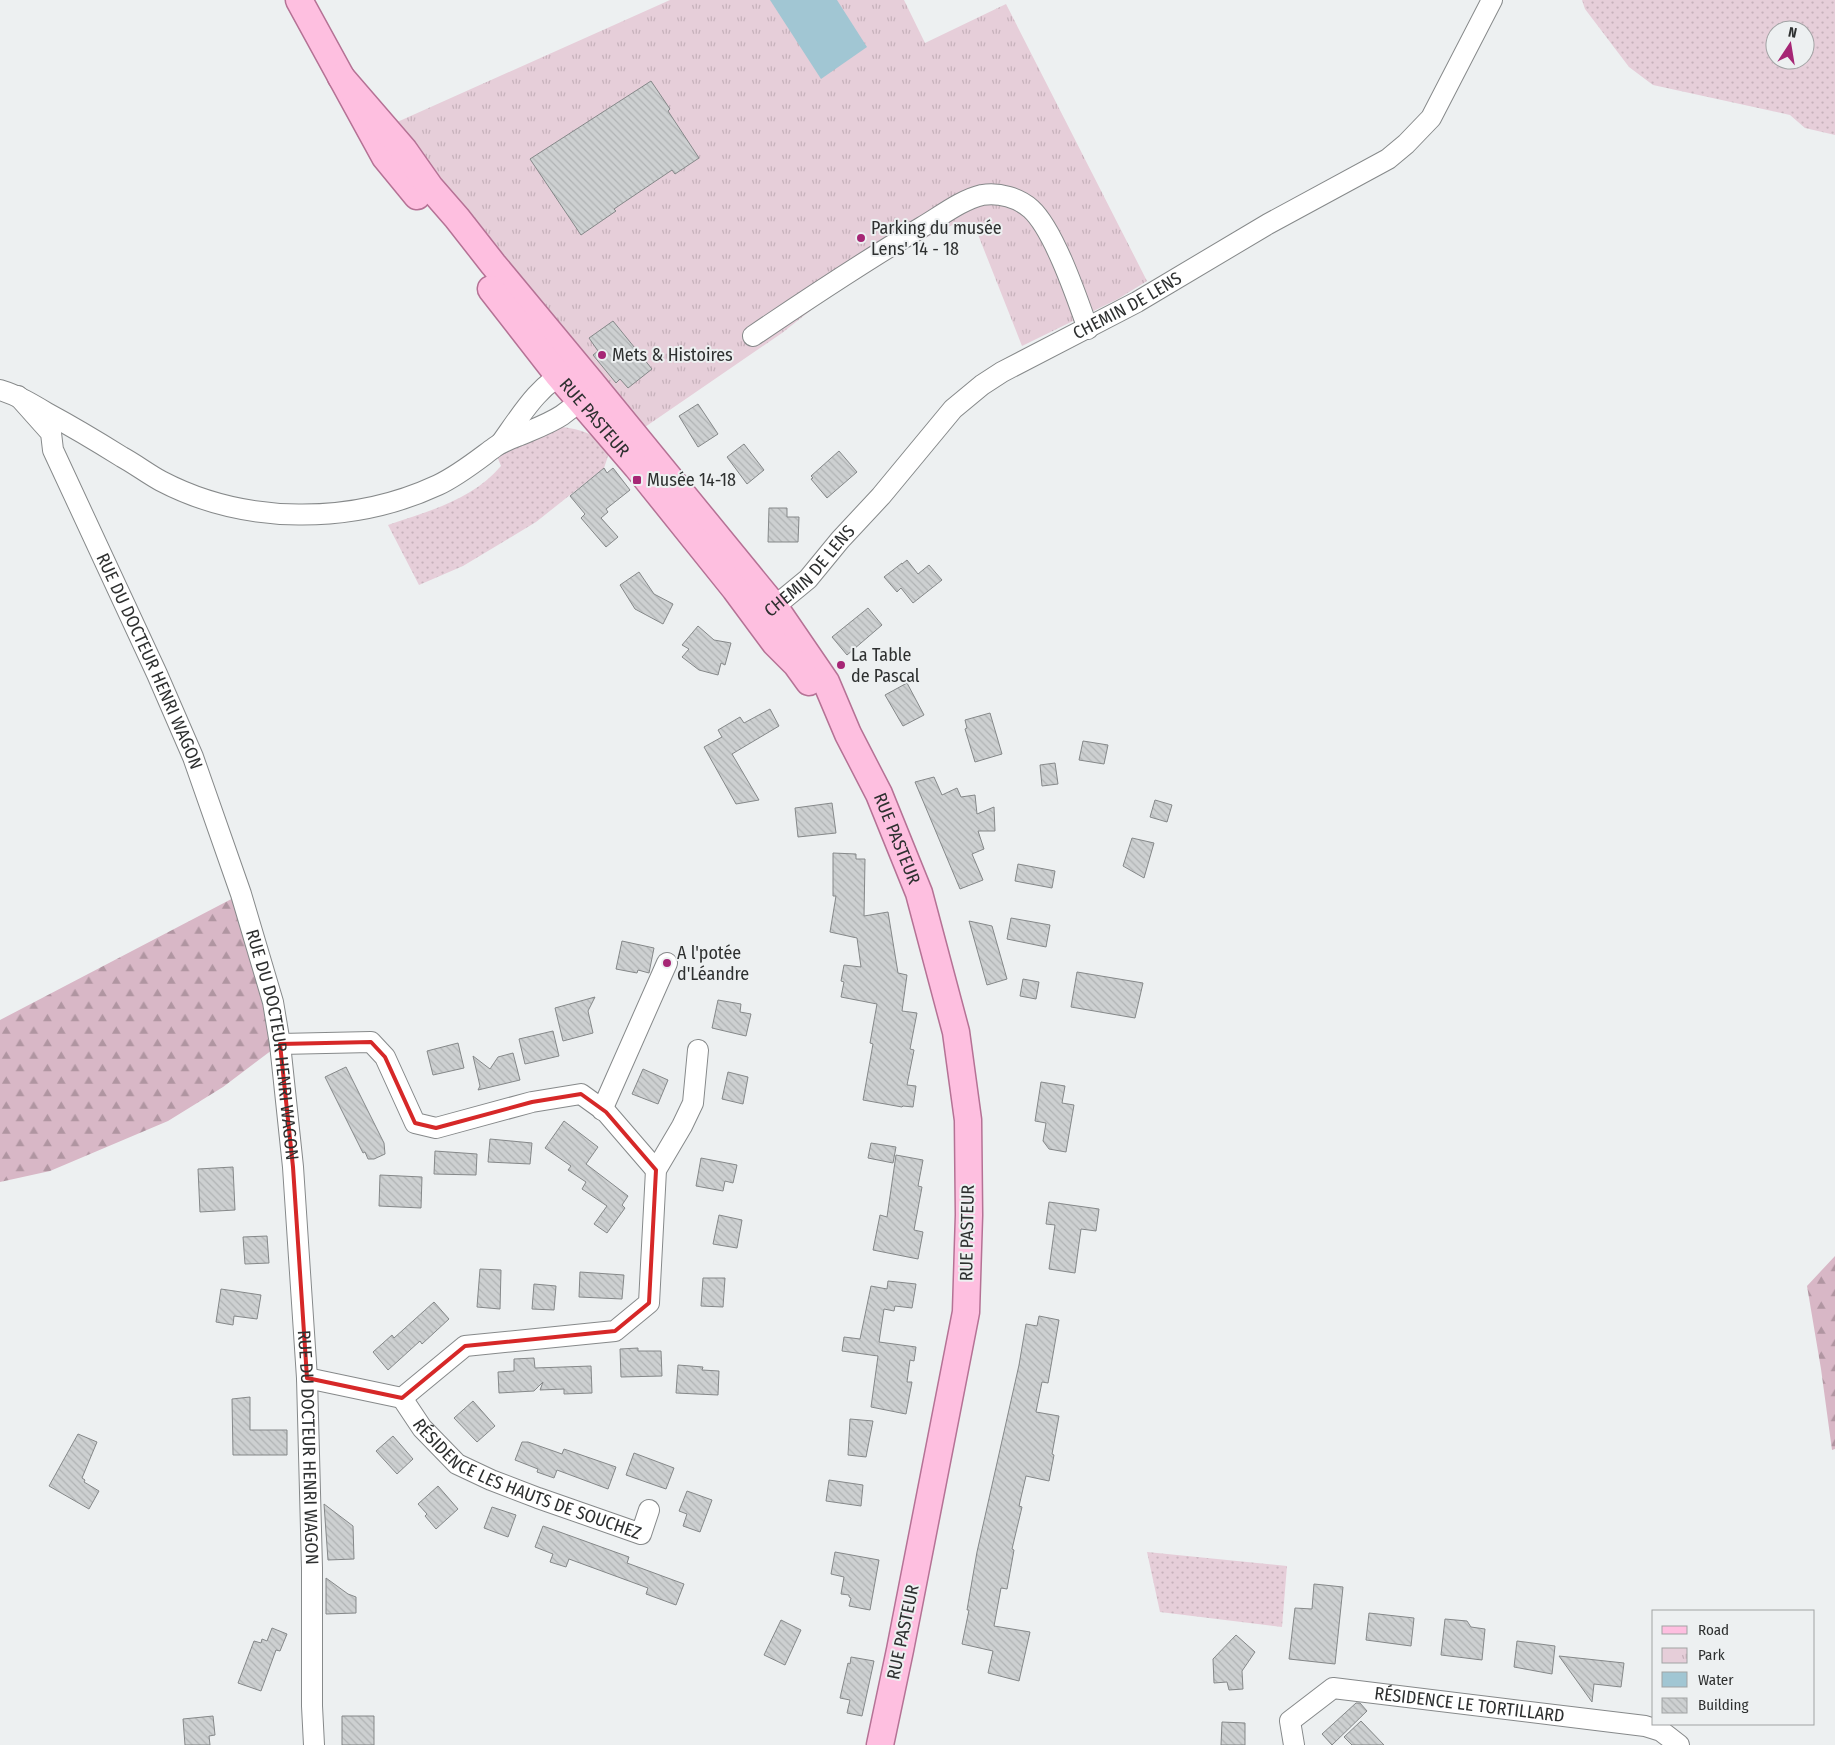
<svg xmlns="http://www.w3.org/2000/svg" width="1835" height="1745" viewBox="0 0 1835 1745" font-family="'Fira Sans Condensed',sans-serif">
<defs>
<pattern id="grass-dots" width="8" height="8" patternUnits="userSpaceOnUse" patternTransform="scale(1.25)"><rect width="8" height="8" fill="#e6ced9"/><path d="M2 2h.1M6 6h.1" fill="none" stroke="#c6b1bb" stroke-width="1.8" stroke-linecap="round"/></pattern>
<pattern id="forest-firs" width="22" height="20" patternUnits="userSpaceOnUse" patternTransform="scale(1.25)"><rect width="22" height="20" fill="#d8b7c6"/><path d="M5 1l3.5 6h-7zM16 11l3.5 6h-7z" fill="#b095a1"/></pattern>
<pattern id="park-tufts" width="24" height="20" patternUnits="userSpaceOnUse" patternTransform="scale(1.25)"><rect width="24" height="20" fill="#e6ced9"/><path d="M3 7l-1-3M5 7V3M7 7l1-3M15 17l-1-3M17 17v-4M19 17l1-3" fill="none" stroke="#c6b1bb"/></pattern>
<pattern id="building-back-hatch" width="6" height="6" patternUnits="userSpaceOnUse" patternTransform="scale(1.25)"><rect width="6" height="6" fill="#cdd0d1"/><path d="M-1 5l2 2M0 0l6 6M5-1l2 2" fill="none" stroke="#b0b3b4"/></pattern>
</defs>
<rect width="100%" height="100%" fill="#edf0f1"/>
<path fill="url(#grass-dots)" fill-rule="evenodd" d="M1582,0h253v135l-30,-7 -15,-13 -137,-30 -24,-18 -44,-58zM1775,30h30v30h-30z
M562,427c19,2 33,8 49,20l-7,21 -68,54 -73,44 -44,19 -31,-60c41,-14 84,-25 113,-59l-4,-10 53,-28z
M1147,1552l140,14 -5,61 -122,-15z"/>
<path fill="url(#forest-firs)" d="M241,894l39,150 -57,43 -55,34 -118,50 -50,11v-162z
M1835,1256v193l-3,1 -11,-81 -14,-83z"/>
<path fill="url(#park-tufts)" d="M670,0h234l21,43 81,-39 141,277 -29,18 -96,47 -45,-114 -4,-6 -7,-4h-7l-40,19 -99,62 -38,30 -137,94 -245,-292 -5,-12z"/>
<path fill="#a1c6d3" d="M770,0h67l30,47 -46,32z"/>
<path fill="url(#building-back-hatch)" stroke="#858889" d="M651,81l19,28 -2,2 31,47 -24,16 -3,-4 -58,39 2,2 -35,24 -51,-76z
M613,321l39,48 -24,19 -8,-9 -4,4 -23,-28 5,-4 -9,-13z
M698,404l20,30 -20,13 -19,-31z
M744,444l20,26 -17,14 -20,-27z
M839,451l18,21 -30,26 -16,-19 2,-1 -2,-2z
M604,468l3,5 6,-5 17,22 -24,19 2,3 -7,6 17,19 -12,10 -25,-29 4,-4 -15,-18z
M769,508h18v9h12l-1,25h-30z
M907,560l11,14 11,-9 13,15 -29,23 -12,-15 -4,4 -13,-15 18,-14v1z
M639,572l15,22 19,10 -10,20 -28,-15 -15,-24z
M868,608l14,17 -35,30 -15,-18z
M698,626l16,14 17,3 -6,22 -4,-2 -3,12 -19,-5 -17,-13 7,-8 -7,-4z
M907,683l17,32 -21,11 -18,-31z
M770,709l9,17 -47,28 27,46 -23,4 -32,-57 18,-10 -4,-7 22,-13 4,6z
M990,713l12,41 -27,8 -10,-33 2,-1 -2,-8z
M1083,741l25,4 -4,19 -25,-4z
M1055,763l3,21 -16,2 -2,-21z
M934,777l8,18 15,-7 4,9 14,-2 2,19 17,-7 1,24h-17l6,18 -12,5 11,26 -23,9 -45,-107z
M1155,800l17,5 -5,17 -17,-5z
M832,803l4,30 -38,4 -3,-29z
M1132,838l22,5 -10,35 -21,-12z
M833,853l23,1v5h9l-1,57 24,-4 10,61 9,2 -5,36 15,2 -7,36 4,1 -7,35 9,1 -3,21 -10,-1 -1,1 -39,-7 10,-56 -3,-1 7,-39 -36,-7 3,-15 -3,-1 3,-16 17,2 -4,-29 -27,-6 6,-36h-3z
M1018,864l37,7 -3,17 -37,-7z
M1011,918l39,7 -4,22 -39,-8z
M969,921l23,5 15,53 -20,6z
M622,941l32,7 -5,25 -11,-3 -1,3 -21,-4z
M1077,972l66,11 -8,35 -64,-11z
M1023,979l16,3 -3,17 -16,-3z
M595,997l-7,14 5,22 -30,8 -8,-33z
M718,1000l23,4 -1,8 11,2 -5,22 -34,-8z
M553,1031l6,25 -34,8 -6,-25z
M458,1043l6,25 -31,7 -6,-24z
M513,1053l7,27 -42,10 2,-4 -7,-30 17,13 8,-12z
M346,1067l38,76 1,11 -11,5h-6l-3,-7 -2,1 -38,-76z
M643,1069l25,11 -10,24 -26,-10z
M728,1072l20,5 -5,27 -21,-5z
M1041,1082l24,4 -3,17 12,2 -8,47 -17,-3 -6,-8 3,-18 -11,-2z
M564,1121l34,26 -12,17 42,32 -6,9 3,3 -18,25 -13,-9 13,-18 -25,-17 4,-7 -18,-12 3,-4 -26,-18z
M490,1139l42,4 -2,21 -42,-2z
M871,1143l25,4 -3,16 -25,-5z
M435,1151l42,3 -1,21 -42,-1z
M896,1155l27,5 -5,26 4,1 -8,43 9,2 -5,27 -45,-9 7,-35 7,2z
M701,1158l36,7 -4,18 -8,-2 -2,10 -27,-5z
M233,1167l2,43 -35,2 -2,-43z
M380,1175l42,2 -1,31 -42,-2z
M1049,1202l50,7 -3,22 -15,-2 -6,44 -26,-4 6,-44 -9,-1z
M719,1215l23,5 -5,28 -24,-4z
M267,1236l2,27 -24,1 -2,-27z
M480,1269l21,1 -1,39 -23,-2z
M580,1272l44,3 -2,24 -43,-2z
M703,1278h22l-2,29 -22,-1z
M888,1281l28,3 -4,24 -17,-2 -1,5 -10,-2 -5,33 37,5 -2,14 -4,-1 -3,22h5l-6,32 -35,-7 7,-51 -36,-5 2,-14 16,2 11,-53 16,3z
M534,1284l22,2 -2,24 -22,-1z
M221,1289l40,6 -4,24 -23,-3 -1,9 -17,-3z
M434,1302l15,17 -27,25 -2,-3 -32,29 -15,-18 19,-17 2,3z
M1039,1316l20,4 -11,63 -6,-1 -6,30 23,4 -7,38 2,1 -5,26 -23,-5 -7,30 3,1 -10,42 2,1 -7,39 -6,-1 -7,38 36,6 -11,49 -31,-8 5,-22 -31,-7 7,-34h-2l10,-58 42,-187 7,-41 11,2z
M638,1348v3h23l1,25 -41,1 -1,-28z
M534,1358l1,10 56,-2 1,27 -28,1v-5l-24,1 3,-8 -9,9 -35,2 -1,-21 16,-1v-12z
M678,1365l25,2 -1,3 17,1 -1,24 -42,-2z
M250,1397v33h37v25h-54l-1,-56z
M473,1401l22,25 -18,16 -23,-24z
M850,1419l23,2 -7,36 -18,-2z
M78,1434l19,8 -15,36 3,2 -1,2 15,9 -10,18 -40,-23z
M393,1436l20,23 -16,15 -21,-23z
M522,1442h6l34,12 2,-5 52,18 -8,22 -51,-19 -3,8 -17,-6 1,-3 -23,-9z
M634,1453l40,15 -8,21 -40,-14z
M829,1480l34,5 -2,21 -35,-5z
M438,1486l20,23 -22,20 -11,-13 2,-2 -9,-10z
M687,1491l25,9 -12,32 -17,-6 4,-12 -8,-3z
M324,1504l29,22 1,33 -26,1z
M492,1507l24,8 -8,22 -24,-9z
M543,1526l86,31 -2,6 57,21 -8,21 -30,-11 2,-6 -79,-29 -3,8 -16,-5 3,-8 -18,-7z
M835,1552l44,8 -9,50 -21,-4 2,-8 -2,-1v-2l-8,-1 3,-17 -13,-3z
M326,1578l22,16 8,3v16l-30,1z
M1314,1584l29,3 -8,77 -46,-5 6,-51 17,1z
M1369,1613l45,5 -3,28 -45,-6z
M1445,1619l22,2 4,6 14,2 -3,31 -41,-5z
M781,1620l20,10 -16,35 -21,-10z
M272,1628l15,6 -7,17 -4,-1 -15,41 -23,-8 16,-42 7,2 1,-4 5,2z
M1236,1635l19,17 -13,19 1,18 -14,1 -2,-8 -13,1 -1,-24z
M1517,1641l38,5 -3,28 -38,-7z
M1559,1656l65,7 -3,24 -27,-3 -2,18z
M851,1657l23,4 -12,55 -15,-3 3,-13 -10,-2 8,-35 2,1z
M1356,1703h4l7,8 -35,34 -10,-11z
M213,1716l2,19 -6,1 1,9h-25l-2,-26z
M342,1716h32v29h-32z
M1361,1721l23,24h-32l-8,-8z
M1222,1722l23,1v22h-24z"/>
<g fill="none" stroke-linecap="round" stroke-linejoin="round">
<defs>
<g id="minor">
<path d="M753,336c56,-38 112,-75 169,-109 19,-11 39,-27 60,-32 17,-3 37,3 49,14 23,21 46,89 57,120"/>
<path d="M0,390c17,5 32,14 47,23 26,14 51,29 75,44 13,7 26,17 39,24 84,44 191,44 277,4 21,-10 38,-24 57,-38 7,-5 15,-8 23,-11 30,-13 52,-19 70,-48"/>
<path id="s1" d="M18,396l33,37 2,17 104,224 36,83 48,137 32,108 7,42 13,123 14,211 5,190v138l2,39"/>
<path d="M501,443c20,-28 38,-59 70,-74"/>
<path id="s2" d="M763,616l45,-37 32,-39 41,-44 72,-87 29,-24 20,-13 135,-70 131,-78 120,-65 18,-15 25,-26 61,-118"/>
<path d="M280,1044l91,-2 14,15 30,66 21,5 96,-26 49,-8 25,18 50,58"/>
<path d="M602,1110l65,-147"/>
<path d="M307,1378l95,20 63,-52 150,-15 34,-28 7,-133 26,-44 11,-23 5,-53"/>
<path id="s3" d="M402,1398l20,30 35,36 34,16 47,18 103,36 8,-24"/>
<path id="s4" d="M1294,1745l-4,-24 43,-33 312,38 16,5 18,14"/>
</g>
<g id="major">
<path d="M299,0l86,157 32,39"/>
<path id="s5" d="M341,77l63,73 26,37 27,31 36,46 98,118 183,224 52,76 22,52 31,60 40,99 37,139 12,88 1,95 -3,97 -66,338 -20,95"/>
<path id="s6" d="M491,289l67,86 79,92 98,122 40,54 21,21 13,18"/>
</g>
</defs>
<use href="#minor" stroke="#86898a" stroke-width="22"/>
<use href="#major" stroke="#b57295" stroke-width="29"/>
<use href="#minor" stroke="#fff" stroke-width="20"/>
<use href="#major" stroke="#febfe0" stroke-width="26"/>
</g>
<path fill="none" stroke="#d62828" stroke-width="4" stroke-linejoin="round" d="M371,1042l14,15 30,66 21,5 96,-26 49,-8 25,18 50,58 -7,133 -34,28 -150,15 -63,52 -95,-20 -14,-211 -13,-123z"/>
<g fill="#a62675" stroke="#edf0f1" stroke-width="2">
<circle cx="861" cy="238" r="5"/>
<circle cx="602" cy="355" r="5"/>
<rect x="632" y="475" width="10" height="10" rx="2.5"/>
<circle cx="841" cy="665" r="5"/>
<circle cx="667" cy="963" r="5"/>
</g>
<g text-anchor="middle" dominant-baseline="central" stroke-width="4" stroke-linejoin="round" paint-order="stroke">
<g font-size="18" fill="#2e3030" stroke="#edf0f1" text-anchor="start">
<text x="871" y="228">Parking du musée<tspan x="871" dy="21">Lens' 14 - 18</tspan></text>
<text x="612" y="355">Mets &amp; Histoires</text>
<text x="647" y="480">Musée 14-18</text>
<text x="851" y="655">La Table<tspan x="851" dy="21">de Pascal</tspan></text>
<text x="677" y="953">A l'potée<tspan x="677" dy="21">d'Léandre</tspan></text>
</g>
<g font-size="18" fill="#2e3030" stroke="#edf0f1">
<text stroke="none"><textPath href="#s2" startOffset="485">CHEMIN DE LENS</textPath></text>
<text stroke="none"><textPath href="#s6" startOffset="165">RUE PASTEUR</textPath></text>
<text stroke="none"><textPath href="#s2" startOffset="65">CHEMIN DE LENS</textPath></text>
<text stroke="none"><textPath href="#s1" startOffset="299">RUE DU DOCTEUR HENRI WAGON</textPath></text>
<text stroke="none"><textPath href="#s5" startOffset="948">RUE PASTEUR</textPath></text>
<text stroke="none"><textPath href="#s1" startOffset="704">RUE DU DOCTEUR HENRI WAGON</textPath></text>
<text transform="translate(967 1233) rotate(-89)">RUE PASTEUR</text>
<text stroke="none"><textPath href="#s1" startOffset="1109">RUE DU DOCTEUR HENRI WAGON</textPath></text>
<text stroke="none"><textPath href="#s3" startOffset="155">RÉSIDENCE LES HAUTS DE SOUCHEZ</textPath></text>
<text transform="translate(903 1632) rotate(-78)">RUE PASTEUR</text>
<text stroke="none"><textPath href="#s4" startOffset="216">RÉSIDENCE LE TORTILLARD</textPath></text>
</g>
</g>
<rect x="1652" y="1610" width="162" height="115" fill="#edf0f1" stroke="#a1a3a4"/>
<rect x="1662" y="1626" width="25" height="8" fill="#febfe0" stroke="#a1a3a4"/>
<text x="1698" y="1635" font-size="15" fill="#2e3030">Road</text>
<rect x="1662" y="1648" width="25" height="15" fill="url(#park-tufts)" stroke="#a1a3a4"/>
<text x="1698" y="1660" font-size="15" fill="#2e3030">Park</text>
<rect x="1662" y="1672" width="25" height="15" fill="#a1c6d3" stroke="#a1a3a4"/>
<text x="1698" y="1685" font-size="15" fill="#2e3030">Water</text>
<rect x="1662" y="1698" width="25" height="15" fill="url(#building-back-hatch)" stroke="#a1a3a4"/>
<text x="1698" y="1710" font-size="15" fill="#2e3030">Building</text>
<g transform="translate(1790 45) rotate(12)"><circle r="24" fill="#edf0f1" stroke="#a1a3a4"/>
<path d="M0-4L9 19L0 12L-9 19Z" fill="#a62675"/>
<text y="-8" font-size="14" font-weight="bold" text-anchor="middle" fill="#2e3030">N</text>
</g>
</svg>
